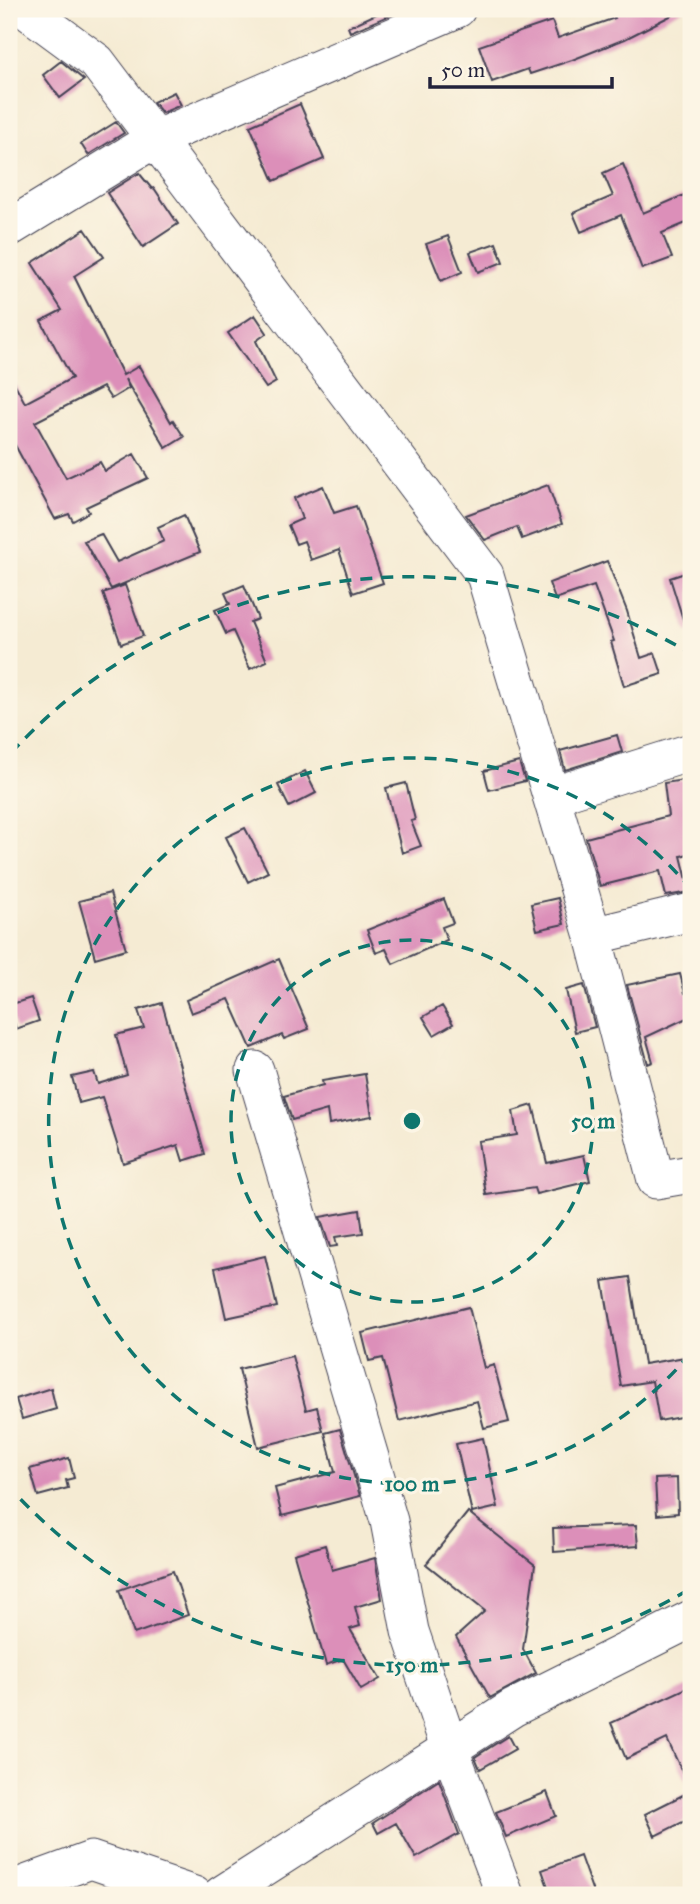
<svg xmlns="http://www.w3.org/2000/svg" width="700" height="1904" viewBox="0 0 700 1904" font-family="'IM FELL Great Primer',serif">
<rect width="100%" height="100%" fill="#fcf5e5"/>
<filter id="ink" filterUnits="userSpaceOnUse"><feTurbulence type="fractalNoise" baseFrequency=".0143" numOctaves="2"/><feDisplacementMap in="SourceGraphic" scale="14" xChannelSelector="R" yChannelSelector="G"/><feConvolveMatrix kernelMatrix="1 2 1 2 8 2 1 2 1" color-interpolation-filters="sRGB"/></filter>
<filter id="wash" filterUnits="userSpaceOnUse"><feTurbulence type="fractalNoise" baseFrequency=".00686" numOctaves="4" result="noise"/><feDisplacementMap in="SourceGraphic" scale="28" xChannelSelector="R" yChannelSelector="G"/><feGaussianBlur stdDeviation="1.57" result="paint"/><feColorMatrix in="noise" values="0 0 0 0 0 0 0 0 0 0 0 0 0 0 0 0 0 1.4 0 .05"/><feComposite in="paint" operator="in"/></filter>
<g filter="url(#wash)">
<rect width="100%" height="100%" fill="#f5ebd3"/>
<g id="blocks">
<path fill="#dc8fb9" d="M382,9h23l-55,23 -2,-5 35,-16z
M610,9h74l-59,30 -53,21 -42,14 -2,-5 -36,13 -13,-36 73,-25 6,17 57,-20z
M61,61l23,19 -24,18 -17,-23z
M174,92l7,13 -19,8 -9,-11z
M300,104l24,55 -50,22 -24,-55z
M116,122l8,11 -36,22 -7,-11z
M623,164l20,49 48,-21v29l-29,12 10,25 -30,11 -21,-54 -40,17 -8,-19 40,-17 -10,-23z
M139,173l13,16 2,-1 24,36 -35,23 -36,-54z
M85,229l19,28 -30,19 49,99 16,-9 32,56 2,-2 11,17 -18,11 -41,-69 4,9 -18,11 -8,-12 -68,35 31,56 34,-16 5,9 29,-17 14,24 -62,29 3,5 -16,9 -4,-7 -14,5 -46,-85v-61l16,30 47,-25 -31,-57 21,-11 -30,-47z
M448,236l14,36 -21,9 -15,-37z
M496,243l7,19 -25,10 -8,-20z
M255,315l12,18 -11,8 20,41 -10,6 -38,-55z
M548,485l14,39 -40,15 -5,-12 -32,13 -19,-25z
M323,486l11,27 22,-7 27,77 -30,10 -14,-43 -28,10 -7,-19 -8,3 -8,-19 14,-6 -8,-21z
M184,515l16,37 -89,37 -27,-48 17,-7 16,28 47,-21 -6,-14z
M607,561l20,50 14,47 14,-5 7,21 -38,12 -13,-44 3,-1 -20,-55 -39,13 -6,-16z
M691,571v60l-4,1 -17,-54z
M125,585l18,51 -22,8 -18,-51z
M244,585l14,34 -8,3 17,39 -17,8 -17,-38 -7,3 -11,-24 15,-6 -5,-11z
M617,735l5,17 -57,18 -5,-19z
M519,762l6,19 -36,9 -5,-19z
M305,771l11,22 -27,14 -11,-22z
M691,779v28l-4,1 4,45 -10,3 9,36 -24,4 -6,-25 -60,15 -14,-48 82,-22 -4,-33z
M406,783l9,37 -4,1 10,25 -19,7 -16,-65z
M245,828l23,44 -20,10 -22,-45z
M110,893l16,56 -31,9 -16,-57z
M558,898l6,26 -27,6 -6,-26z
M444,899l9,24 -11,4 5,13 -54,24 -7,-15 -10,4 -9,-23z
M279,959l30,70 -25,10 -2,-4 -31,13 -22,-49 -38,14 -5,-13z
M680,974l5,19 6,-1v24l-45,21 7,25 -5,2 -21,-79z
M584,985l11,42 -20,5 -9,-42z
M31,998l8,23 -23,8 -7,-24z
M162,1003l43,151 -22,7 -5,-16 -55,18 -21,-66 -23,6 -7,-26 22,-5 4,12 29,-9 -11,-40 28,-7 -6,-18z
M442,1006l11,18 -19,11 -11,-18z
M365,1074l7,42 -43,8 -2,-14 -35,10 -8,-24 39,-11 -1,-4z
M533,1105l14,58 37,-8 6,26 -54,13 -2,-6 -48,7 -8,-54 39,-6 -4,-24z
M360,1210l3,23 -28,4 2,9 -7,1 -10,-30z
M265,1256l12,51 -51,11 -11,-50z
M630,1277l14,87 47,-8v59l-32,6 -7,-40 -31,5 -18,-105z
M469,1307l15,61 10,-3 15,57 -25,6 -7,-27 -78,20 -16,-63 -14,3 -7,-28z
M292,1356l14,54 11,-3 6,24 -65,16 -19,-78z
M51,1388l5,21 -34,10 -6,-20z
M340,1429l20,67 -78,20 -7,-28 60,-16 -10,-39z
M483,1438l15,69 -26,6 -16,-69z
M69,1458l5,20 -8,2 2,8 -30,8 -8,-27z
M677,1478l1,35 -21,2 -2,-36z
M468,1512l67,53 -12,84 13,24 -46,25 -34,-61 29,-26 -59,-47z
M636,1525l2,21 -84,6 -1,-24z
M325,1545l7,25 43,-12 7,41 -27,8 5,19 -10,3 30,50 -19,11 -18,-31 -17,6 -32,-111z
M173,1571l15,44 -54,19 -15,-44z
M691,1686v132l-36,18 -10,-22 46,-23 -24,-52 -41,20 -15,-36z
M508,1736l7,13 -35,20 -5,-12z
M439,1780l20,54 -43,24 -20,-35 -18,10 -5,-10z
M547,1792l9,24 -50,21 -10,-25z
M580,1856l14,39h-43l-9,-25z"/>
</g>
</g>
<g filter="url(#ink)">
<use href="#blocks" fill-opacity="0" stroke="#424052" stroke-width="2"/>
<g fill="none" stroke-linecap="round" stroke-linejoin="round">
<defs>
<path id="minor" d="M25,9l72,53 388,513 108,361 63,244 35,-6
M9,228l144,-88 304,-131
M551,796l140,-44
M593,936l98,-24
M255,1070l134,451 21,110 39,116 56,148
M9,1890l82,-30 103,35
M221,1895l292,-187 178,-89"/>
</defs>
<use href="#minor" stroke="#424052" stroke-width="39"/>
<use href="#minor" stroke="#fff" stroke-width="37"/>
</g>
</g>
<g fill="none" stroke="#0f766e" stroke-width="3.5" stroke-dasharray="12 9">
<circle cx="412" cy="1121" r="181"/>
<path d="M690 1354A363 363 0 1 1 690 888"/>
<path d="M688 1590A544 544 0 0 1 11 1489M11 753A544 544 0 0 1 688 652"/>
</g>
<circle cx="412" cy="1121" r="10" fill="#0f766e" stroke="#fcf5e5" stroke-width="3.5"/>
<g font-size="21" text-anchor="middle" font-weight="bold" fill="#0f766e" stroke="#fcf5e5" stroke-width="6" stroke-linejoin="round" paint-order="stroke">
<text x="593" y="1128">50 m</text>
<text x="412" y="1491">100 m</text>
<text x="412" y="1672">150 m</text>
</g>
<rect width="700" height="1904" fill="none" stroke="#fcf5e5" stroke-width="35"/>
<path d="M430 77v10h182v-10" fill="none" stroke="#22223b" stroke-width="3.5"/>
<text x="441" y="77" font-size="21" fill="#22223b" stroke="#fcf5e5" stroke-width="5" paint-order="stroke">50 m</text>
</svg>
